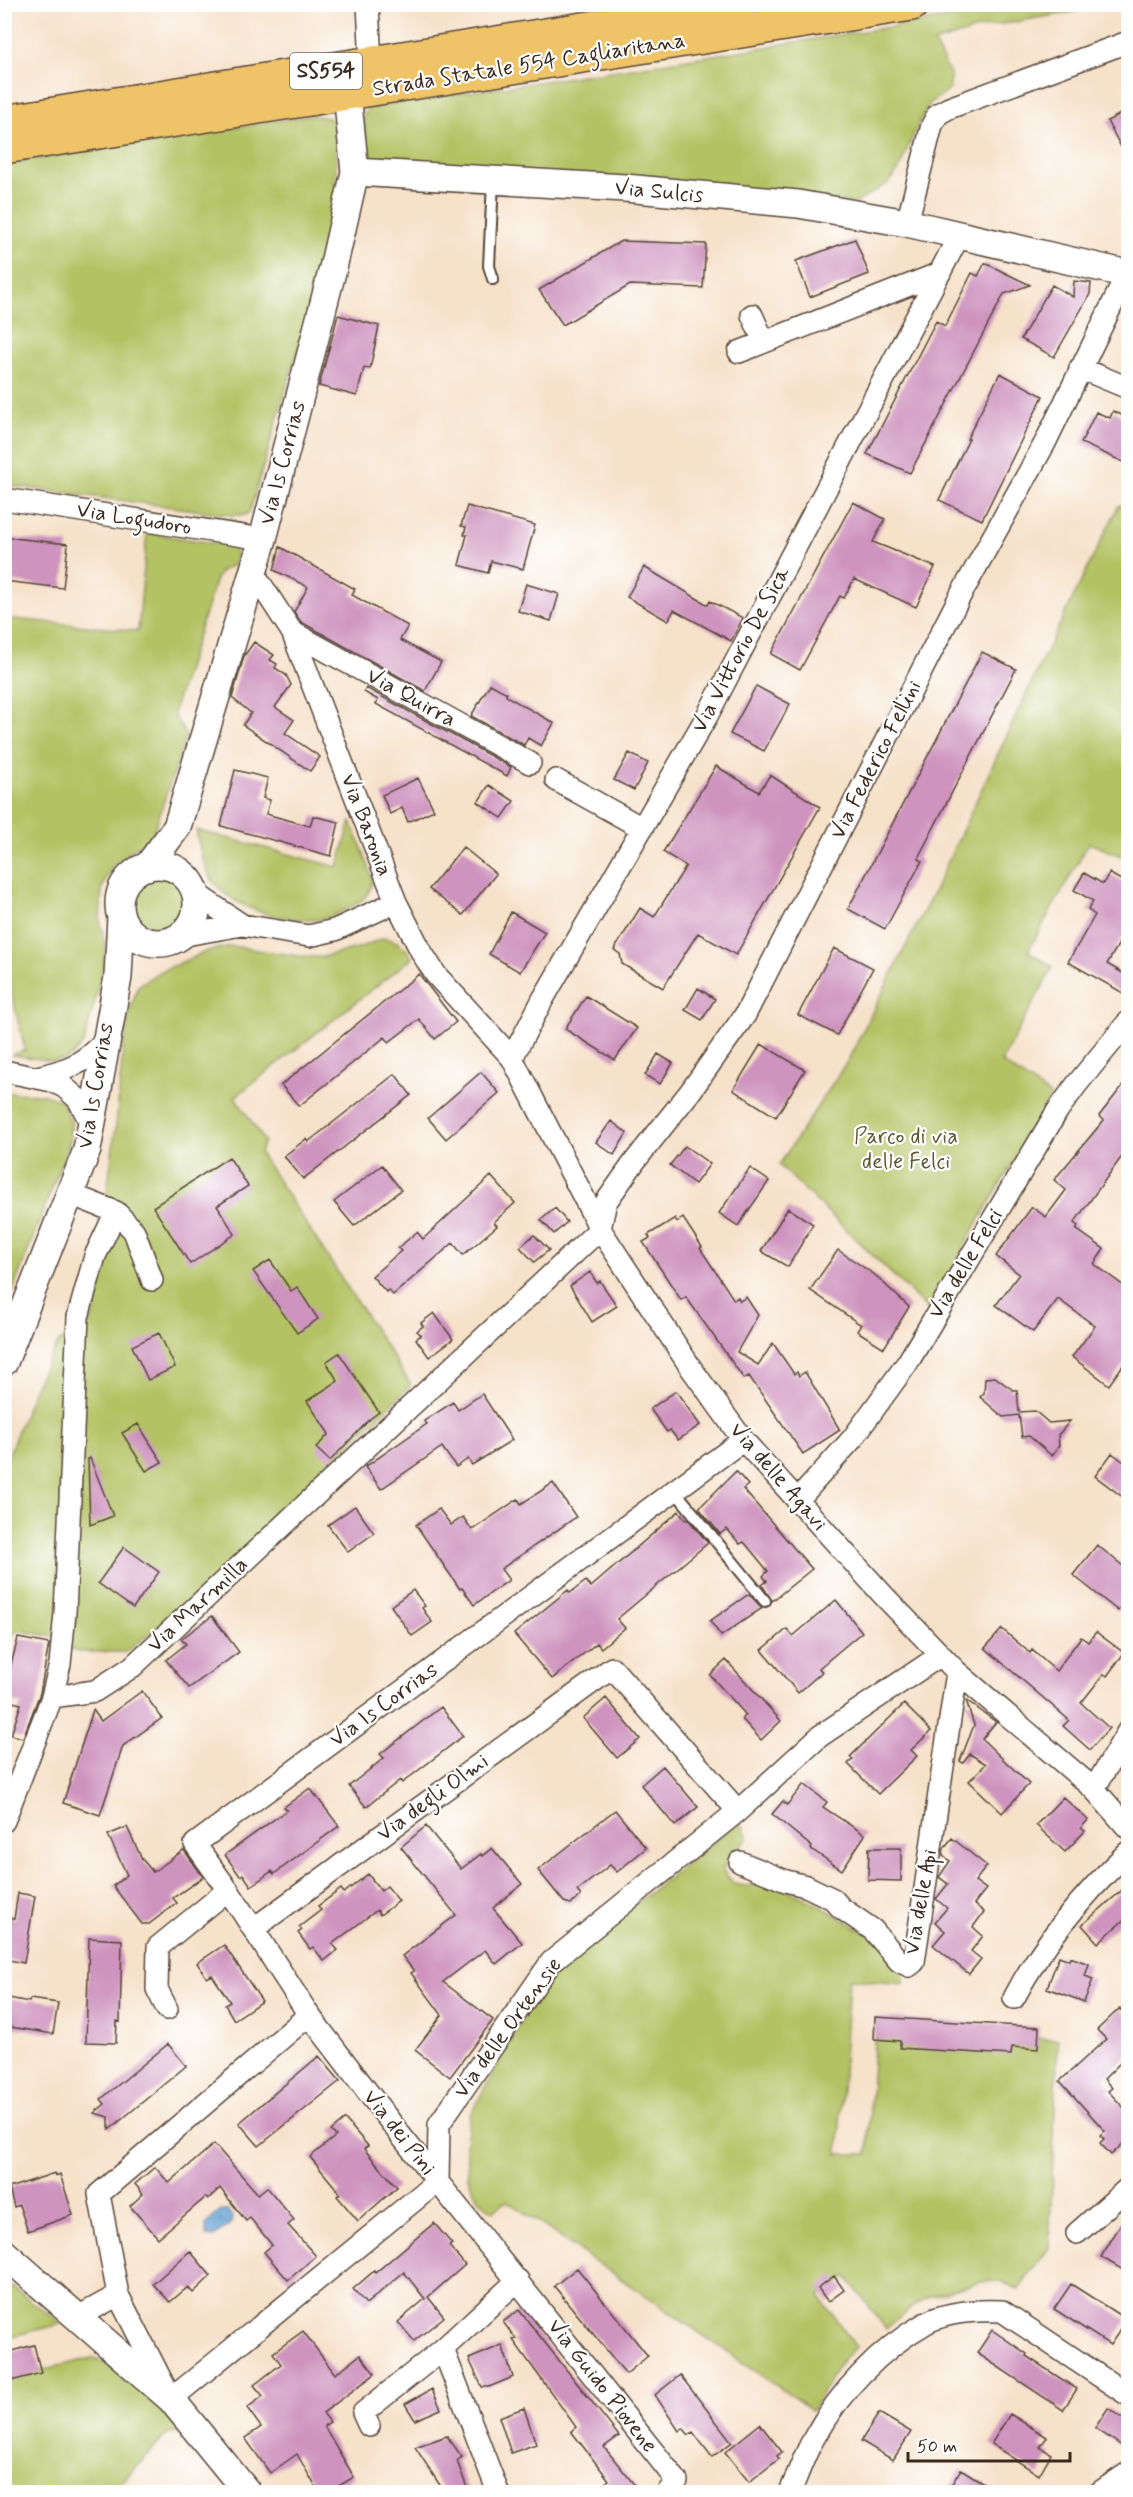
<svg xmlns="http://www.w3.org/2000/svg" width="1133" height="2497" viewBox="0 0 1133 2497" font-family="Mynerve,sans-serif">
<defs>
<pattern id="water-ripples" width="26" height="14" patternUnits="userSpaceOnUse" patternTransform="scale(1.5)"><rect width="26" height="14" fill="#65a2d6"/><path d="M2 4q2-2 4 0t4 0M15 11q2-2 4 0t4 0" fill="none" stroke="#5484ad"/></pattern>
</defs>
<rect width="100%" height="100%" fill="#fff"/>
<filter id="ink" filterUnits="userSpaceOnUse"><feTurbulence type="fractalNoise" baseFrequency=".0167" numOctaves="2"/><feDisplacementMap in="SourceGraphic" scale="12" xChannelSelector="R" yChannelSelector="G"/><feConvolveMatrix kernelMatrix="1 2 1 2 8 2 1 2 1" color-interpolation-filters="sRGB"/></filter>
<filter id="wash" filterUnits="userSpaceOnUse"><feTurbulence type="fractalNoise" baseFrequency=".008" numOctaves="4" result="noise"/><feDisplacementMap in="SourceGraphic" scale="24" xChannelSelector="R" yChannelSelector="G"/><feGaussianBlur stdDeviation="1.35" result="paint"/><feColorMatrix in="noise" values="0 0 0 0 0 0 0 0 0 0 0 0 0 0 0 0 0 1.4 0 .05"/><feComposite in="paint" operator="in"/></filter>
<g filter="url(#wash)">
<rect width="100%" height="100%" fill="#f6e1c9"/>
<path fill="#b3c264" stroke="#777641" stroke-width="1.5" d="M1027,5h76l-2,2 -121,21 -46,15 16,31v15l-20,14 -11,19 -21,49 -11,13 -31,19 -476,-41 -14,-12 -3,-33 4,-8 21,-5 244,-36z
M313,115l15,3 9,6 -2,80 -24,101 -61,206 -5,4h-12l-228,-30v-321z
M1119,505l9,4v333l-7,14 -32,-13 -61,108 25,16 -52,95 50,34 -123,213 -149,-144 69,-105 87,-171 106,-227z
M147,533l85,13 4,7 -1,11 -14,7 -5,8 -41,127 -1,9 12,21 -33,98 -40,31 -11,23 -2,31 6,30 -3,20 -19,74 -12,13 -7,4 -12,1 -42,-6 14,-5 -21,-88v-344l134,13z
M351,821c4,12 22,51 21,61 -2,12 -9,19 -19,24 -11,6 -26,14 -39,14 -31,1 -76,-10 -97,-34 -14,-16 -17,-37 -21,-56l142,37z
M130 904a28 28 0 1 1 56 0a28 28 0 1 1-56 0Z
M384,938c14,3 21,7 28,20l-177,139 29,43 -4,13 151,232 -190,188 -60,52 -35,27h-49l-23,-15 -37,-7 -12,13v-179l31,-81 22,-40 33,-20 12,-56 3,-68 11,-82 6,-68 6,-35 9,-28 21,-14 49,-21 23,-5 67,10 24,1 36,-9z
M9,1093l33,1 20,7 9,21 -1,19 -65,170 -1,-217z
M740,1821l8,17 -26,31 12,15 12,2 24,-4 47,22 86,51v29l-54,-5 -11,175h29l8,-123 183,8 -9,209 -31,41 -18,-8 -20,1 -52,15 -15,9 -27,23 -40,-53 -27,20 37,51 -14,13 -30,50 -305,-209 -14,10 -15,-12 -10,-21 -2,-34 4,-29 57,-103 33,-44 49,-43z
M13,2287l48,37 -56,14v-49z
M92,2358l16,6 64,55 7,13 -12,3 -55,57h-107l-1,-113z"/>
<path fill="url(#water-ripples)" stroke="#50667a" stroke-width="1.5" d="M221,2211h7l4,6 -1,6 -17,14 -8,-1v-12z"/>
<g id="blocks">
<path fill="#ce93be" d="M1128,110v50l-21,-39z
M855,239l14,35 -59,23 -14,-36z
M621,241l85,3 -3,44 -73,-3 -67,40 -24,-35z
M985,263l45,22 -26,9 -94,179 -43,-19 69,-133 9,5 27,-53 6,3z
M1074,281l17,2 -1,11 -36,63 -33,-18 31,-54 21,12z
M338,315l41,11 -9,43 -6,-1 -7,28 -38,-10z
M1000,373l43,23 -61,124 -43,-20 30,-61h-2z
M1113,411l15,7v46l-47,-21 15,-31 14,6z
M853,502l32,17 -12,23 62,25 -19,40 -62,-28 -10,19 -4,-2 -40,74 -29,-16z
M467,506l68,19 -12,44 -32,-8 -3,12 -29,-8 8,-30h-3l2,-8 -5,-1z
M4,537l64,7 -5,44 -59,-7z
M280,547l75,42 -3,6 56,31 -8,14 41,22 -16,29 -124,-69 -7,-10 14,-25 -34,-17z
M644,567l64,38 2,-4 33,17 -12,23 -57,-31 -6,11 -41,-24z
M526,584l33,10 -8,27 -33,-10z
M254,642l20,13 -4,5 7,4 -2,4 11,7 5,10 -16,22 19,13 -9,13 35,24 -10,14 -67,-46 8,-12 -19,-15 12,-42z
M982,652l34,17 -98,189 4,3 -37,68 -37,-20z
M490,684l17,9 -1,3 48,27 -13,23 -13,-8 -4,7 -53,-29z
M756,686l34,18 -26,47 -34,-17z
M366,688l145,79 -4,9 -131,-72 2,-4 -14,-8z
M629,753l19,10 -14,27 -20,-10z
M716,766l43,26 11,-17 50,32 -84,148 -38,-22 -35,55 -41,-24 -2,-10 -6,-4 26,-42 14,9 32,-51 -23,-14z
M235,770l33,8 -5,20 7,2 -4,14 44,12 3,-10 26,6 -8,34 -110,-30z
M418,778l16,32 -26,12 -6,-14 -12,6 -8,-19z
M489,785l25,16 -12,17 -24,-16z
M463,847l33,27 -33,41 -34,-26z
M1084,873l19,11 6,-11 19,11v44l-21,36 21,12v7l-5,10 -55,-31 27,-47 -7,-5 5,-9 -19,-11z
M511,912l34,20 -25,40 -31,-18z
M834,948l39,20 -36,67 -39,-20z
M419,974l37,48 -21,17 -16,-20 -30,23 -4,-5 -86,69 -18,-21z
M698,988l17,11 -13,21 -17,-10z
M586,996l51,32 -22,32 -50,-31z
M761,1044l44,26 -29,47 -43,-27z
M658,1054l15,9 -13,21 -15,-9z
M481,1072l18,21 -53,46 -18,-21z
M395,1074l16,21 -108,84 -19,-23 22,-17 2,3z
M1128,1079v69l-54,75 4,3 -2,3 28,20 -10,15 34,25v69l-19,27 -37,-28 23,-31 -37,-27 -25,33 -37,-27 23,-31 -23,-18 36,-49 14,10 20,-27 -12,-10 50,-60 -5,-4z
M611,1121l16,12 -13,22 -18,-13z
M685,1146l25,18 -15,20 -25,-19z
M229,1157l19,29 -31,20 18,28 -45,30 -37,-57z
M382,1165l19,25 -47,36 -20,-24z
M750,1168l19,13 -31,45 -19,-13z
M491,1176l24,27 -21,19 3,4 -34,29 -10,-12 -60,52 -5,-5 -2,2 -14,-16 29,-25 -3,-3 19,-16 6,7z
M555,1208l12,14 -13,12 -13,-14z
M788,1208l25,16 -25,43 -27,-16z
M675,1218l2,4 6,-4 19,29 -2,1 34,52 4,-3 2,4 6,-4 12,18 -21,37 21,13 15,-22 21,31 3,-2 2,4 6,-4 35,58 -37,24 -54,-78 -5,3 -58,-82 -5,3 -38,-58 7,-4 -2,-3z
M534,1235l15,15 -15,12 -14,-15z
M838,1250l37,25 34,32 -25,41 -27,-17 4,-6 -51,-35z
M270,1260l21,31 6,-4 21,32 -21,14 -44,-62z
M590,1272l7,11 3,-2 17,25 -25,16 -22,-36z
M434,1313l19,26 -24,18 -13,-18 5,-4 -4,-4 6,-5 -2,-3z
M159,1333l16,34 -27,13 -16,-34z
M339,1353l40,59 -9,7 -40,42 -14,-13 13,-14 -22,-33 31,-20 -12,-19z
M995,1377l18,13h4l2,22 16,-1 14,12 21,-2 -12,14 1,11 -7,10 -23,-20 -7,1 -3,-22 -16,2 -23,-20 4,-4 1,-15z
M676,1391l24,34 -22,15 -8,-10 -3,2 -17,-23z
M482,1394l30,46 -40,25 -4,-6 -12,8 -14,-20 -61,42 -16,-22 62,-43 -3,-3 29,-19 5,8z
M138,1424l24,38 -16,9 -24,-38z
M1112,1453l16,12v36l-33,-25z
M90,1458l23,58 -23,9 -2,-66z
M736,1471l12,14 -5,4 69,80 -40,32 -10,-16 5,-4 -4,-5 5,-5 -24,-29 -4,2 -13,-15 -7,5 -21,-26z
M553,1483l23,34 -75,52 8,11 -35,25 -12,-17 -2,1 -44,-64 23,-16 12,16 12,-8 9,13 46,-31 3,5z
M355,1506l19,27 -26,19 -20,-27z
M679,1511l7,9 2,-1 20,24 -91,76 8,9 -24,20 -4,-5 -45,36 -38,-45 54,-44 2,3 16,-12 5,6z
M1097,1545l31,25v29l-10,12 -45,-36z
M124,1547l35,25 -26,36 -35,-25z
M413,1590l12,16 -3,2 10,14 -20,14 -21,-30z
M749,1594l13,14 -41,28 -11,-15z
M836,1600l26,32 -43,36 3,4 -24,21 -36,-43 25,-21 6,7z
M212,1616l27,36 -50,36 -23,-28 20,-16 -5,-5z
M1002,1629l28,24 2,-3 24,21 25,-34 7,5 8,-10 28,21 -17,23 -3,-2 -23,29 28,25 -19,22 -27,-24 6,-6 -84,-72z
M18,1638l31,6 -9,49 -17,45 -12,-3 10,-31 -17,-4v-9z
M726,1660l55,61 -20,19 -19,-21 4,-4 -36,-40z
M142,1691l20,27 -39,28 -23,69 -37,-12 30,-93 8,11z
M606,1698l34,41 -23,19 -34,-40z
M966,1700l30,22 -14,17 47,45 -27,29 -33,-32 17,-17 -16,-10 -7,9 -3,-2 14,-36z
M904,1704l27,27 -20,19 6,6 -39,38 -30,-30 5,-5 -3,-2z
M441,1707l22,29 -61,47 -2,-3 -34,27 -17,-21 35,-28 -4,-4z
M663,1766l35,41 -23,19 -34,-41z
M804,1784l23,18 -4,5 42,28 -23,35 -31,-21 1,-2 -40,-33 11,-13 4,4z
M310,1788l29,38 -65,48 -2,-3 -21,15 -8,-12 -3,2 -15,-21 62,-45 -3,-3z
M1063,1797l25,23 -7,8 4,3 -20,21 -29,-27z
M615,1810l31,38 -29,24 -7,-7 -33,26 4,5 -10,8 -7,-2 -26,-32z
M426,1826l35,43 20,-15 1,2 10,-8 30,36 -29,24 29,35 -26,21 -11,-14 -42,32 50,38 -43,57 -35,-27 27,-35 -31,-42 3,-2 -12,-15 54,-41 -55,-68z
M127,1827l15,32 11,13 31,-22 19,27 -30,21 4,5 -28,21h-7l-29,-38 14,-11 -19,-40z
M952,1838l35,28 -12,15 11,8 -12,15 10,8 -11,15 10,9 -12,15 10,8 -12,15 -36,-29 12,-14 -10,-9 12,-14 -11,-9 12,-15 -9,-7 11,-16 -7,-6 1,-7z
M869,1848h32v33l-33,-1z
M368,1874l13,17 6,-5 12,15 -19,14 -3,-5 -45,34 6,6 -14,11 -11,-14 -3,2 -12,-16 4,-3 -3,-3 22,-17 -3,-4 23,-17 3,4z
M1128,1885v31l-30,27 -16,-18z
M18,1893l17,3 -11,67 -20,-4v-42l10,2z
M89,1938l33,2 -2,82 -3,-1 -1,22 -30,-1z
M224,1945l38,56 -28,19 -9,-15 5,-3 -18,-27 -5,3 -10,-15z
M1059,1956l10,4 1,-3 19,7 -4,12 8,3 -9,23 -37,-14z
M4,1997l25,5 1,-3 28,4 -5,31 -49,-8z
M1120,2008l8,10v37l-24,24 8,9 -4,3 20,21v27l-17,16 -11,-12 4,-4 -4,-4 5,-4 -45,-50 46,-42 -9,-9z
M875,2017l164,10 -1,22 -26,-2 -1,8 -111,-7v-7l-26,-2z
M168,2044l18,22 -77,64v-13l-15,-4 11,-9 -4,-5z
M319,2056l21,25 -81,65 -20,-23z
M345,2119l23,27 -4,3 33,38 -39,34 -21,-25 3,-3 -30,-36 26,-21 -5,-5z
M214,2144l44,50 9,-7 27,33 -6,5 28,31 -28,24 -24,-28 8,-7 -22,-27 -4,3 -26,-33 -12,11 -2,-2 -48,41 -28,-32 13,-12 -8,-10 20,-17 14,16z
M55,2173l1,3 4,-2 13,41 -45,16 -9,-26 -5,2 -5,-19z
M1128,2212v61l-27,-16z
M434,2223l18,21 -3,2 16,19 -37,32 16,20 -30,24 -16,-19 27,-23 -21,-27 -38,32 -13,-15 21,-18 1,2z
M190,2251l21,25 -18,17 -5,-6 -18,15 -17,-18z
M577,2268l71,88 -22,18 -72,-88z
M834,2276l10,14 -16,12 -10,-14z
M1071,2284l56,36 -17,25 -56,-36z
M519,2310l100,126 -15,11 37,46h-48l16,-13 -38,-49 5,-4 -63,-87 3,-1 -13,-17z
M992,2330l35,24 -1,2 51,33 -14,21 -86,-57z
M303,2331l32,43 25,-19 15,19 -52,39 7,9 -6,4 30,51 -27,16h-8l-22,-39 -27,19 -25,-35 16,-11 -14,-19 16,-12 -9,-11 27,-21 -8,-11z
M34,2345l7,28 -37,10v-30z
M502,2345l11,32 -24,10h-7l-13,-28z
M680,2375l52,67 -20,15 -19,-25 -4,3 -6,-7 -4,3 -24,-36z
M432,2389l9,20 -26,11 -10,-16z
M524,2408l12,36 -25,9 -12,-36z
M1108,2408l20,14v28l-33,-22z
M879,2413l32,19 -18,28 -32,-19z
M1010,2414l37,23 -7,10 11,7 -12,21 -48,-31z
M760,2424l22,28 -5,4 2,3 -30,23 -24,-30z
M447,2436l15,21 -5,4 12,32h-24l-30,-46z
M961,2469l38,24h-53z"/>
</g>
</g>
<g filter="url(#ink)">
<use href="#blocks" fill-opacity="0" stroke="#574538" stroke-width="1.5"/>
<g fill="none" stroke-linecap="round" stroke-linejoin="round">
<defs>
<path id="service" d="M493,181l-4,85 4,13
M675,1491l90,110"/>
<path id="minor" d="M368,4l3,60
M907,223l25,-98 6,-11 11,-6 179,-66
M752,315l12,27
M739,352l201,-79
M1080,368l48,20
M4,499l259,40
M253,572l39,60 104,270 26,51 14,22 76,83 88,171 91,139 52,72 141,156 73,76 137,117 34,39
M292,632l238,131
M556,780l86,48
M195,893l47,32
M180,936l62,-11 67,11 26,-6 61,-28
M512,1058l31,-59 164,-283 252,-480
M4,1071l48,10 12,6 14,12 8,15 8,9
M37,1077c31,-7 47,-13 68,-37
M70,1194l46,18 18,19 18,49
M797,1501l56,-63 55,-76 150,-252 19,-26 51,-62
M52,1697l43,-6 37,-24 468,-438 6,-27 29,-41 55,-69 55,-77 214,-417 86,-155 82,-169
M1094,1789l34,-58
M4,1821l48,-124 8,-33 5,-51 13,-296 17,-61 21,-44
M740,1862l46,19 20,5 27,13 8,9 32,22 26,31 10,5 5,-4 43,-290
M253,1929l359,-261 126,143
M1014,1998c29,-56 69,-103 114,-146
M167,2009l-10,-20 1,-42 70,-57
M309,2015l-210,179 19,101 53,104 267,-218
M438,2181l1,-57 112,-162 187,-151 82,-75 121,-81
M1077,2233l51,-45
M78,2317l40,-22
M443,2349l55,143
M369,2426l-6,-13 80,-64 75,-69
M668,2492l9,-11 -275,-344 -93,-122 -81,-125 -33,-46 548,-404
M790,2492c8,-18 14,-37 24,-54 25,-46 66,-89 112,-115 22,-12 52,-13 76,-12l126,84
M1100,2492l28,-19"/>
<path id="tertiary" d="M355,172l270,16 173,16 109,19 221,51
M119 904a39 39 0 1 1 78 0a39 39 0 1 1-78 0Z
M147,867l30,-40 86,-288 70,-271 22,-96 -8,-79
M4,1362l83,-212 31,-173 3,-61
M4,2253l167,146 76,93"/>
<path id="trunk" d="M4,122l735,-118
M4,147l908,-143"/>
</defs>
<use href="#service" stroke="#574538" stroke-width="14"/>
<use href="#minor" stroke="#574538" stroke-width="24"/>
<use href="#tertiary" stroke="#574538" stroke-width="30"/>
<use href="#trunk" stroke="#574538" stroke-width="36"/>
<use href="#service" stroke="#fff" stroke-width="10"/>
<use href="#minor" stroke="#fff" stroke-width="21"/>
<use href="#tertiary" stroke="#fff" stroke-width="27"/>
<use href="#trunk" stroke="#efc469" stroke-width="33"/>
</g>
</g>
<g text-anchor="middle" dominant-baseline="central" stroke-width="4.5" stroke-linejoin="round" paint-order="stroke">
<rect fill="#fff" stroke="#766a62" stroke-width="1.5" x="290" y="53" width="72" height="36" rx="4.5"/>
<g font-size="21" font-weight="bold" fill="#3b2a1e">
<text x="326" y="71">SS554</text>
</g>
<g font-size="22" fill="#3b2a1e" stroke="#fff">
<text transform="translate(529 65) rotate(-9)">Strada Statale 554 Cagliaritana</text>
<text transform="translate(659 192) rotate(5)">Via Sulcis</text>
<text transform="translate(283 463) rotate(-75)">Via Is Corrias</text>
<text transform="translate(134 519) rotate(9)">Via Logudoro</text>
<text transform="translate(741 650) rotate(-62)">Via Vittorio De Sica</text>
<text transform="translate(411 698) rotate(29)">Via Quirra</text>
<text transform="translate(876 760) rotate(-63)">Via Federico Fellini</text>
<text transform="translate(366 825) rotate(69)">Via Baronia</text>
<text transform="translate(96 1086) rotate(-80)">Via Is Corrias</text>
<text transform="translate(966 1264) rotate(-59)">Via delle Felci</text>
<text transform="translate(778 1477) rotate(49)">Via delle Agavi</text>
<text transform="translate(198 1605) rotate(-43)">Via Marmilla</text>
<text transform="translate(384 1705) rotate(-36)">Via Is Corrias</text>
<text transform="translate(433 1798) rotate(-36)">Via degli Olmi</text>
<text transform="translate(921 1902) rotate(-80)">Via delle Api</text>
<text transform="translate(508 2028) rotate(-54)">Via delle Ortensie</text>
<text transform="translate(399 2133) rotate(52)">Via dei Pini</text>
<text transform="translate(602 2386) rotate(52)">Via Guido Piovene</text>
</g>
<g font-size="22" fill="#5f5833" stroke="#fff">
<text x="906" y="1137">Parco di via<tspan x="906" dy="25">delle Felci</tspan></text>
</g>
</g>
<rect width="1133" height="2497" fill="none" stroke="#fff" stroke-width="24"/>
<path d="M908 2452v9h162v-9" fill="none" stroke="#3b2a1e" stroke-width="3"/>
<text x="917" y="2452" font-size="18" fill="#3b2a1e" stroke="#ffffff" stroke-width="4.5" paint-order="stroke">50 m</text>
</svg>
